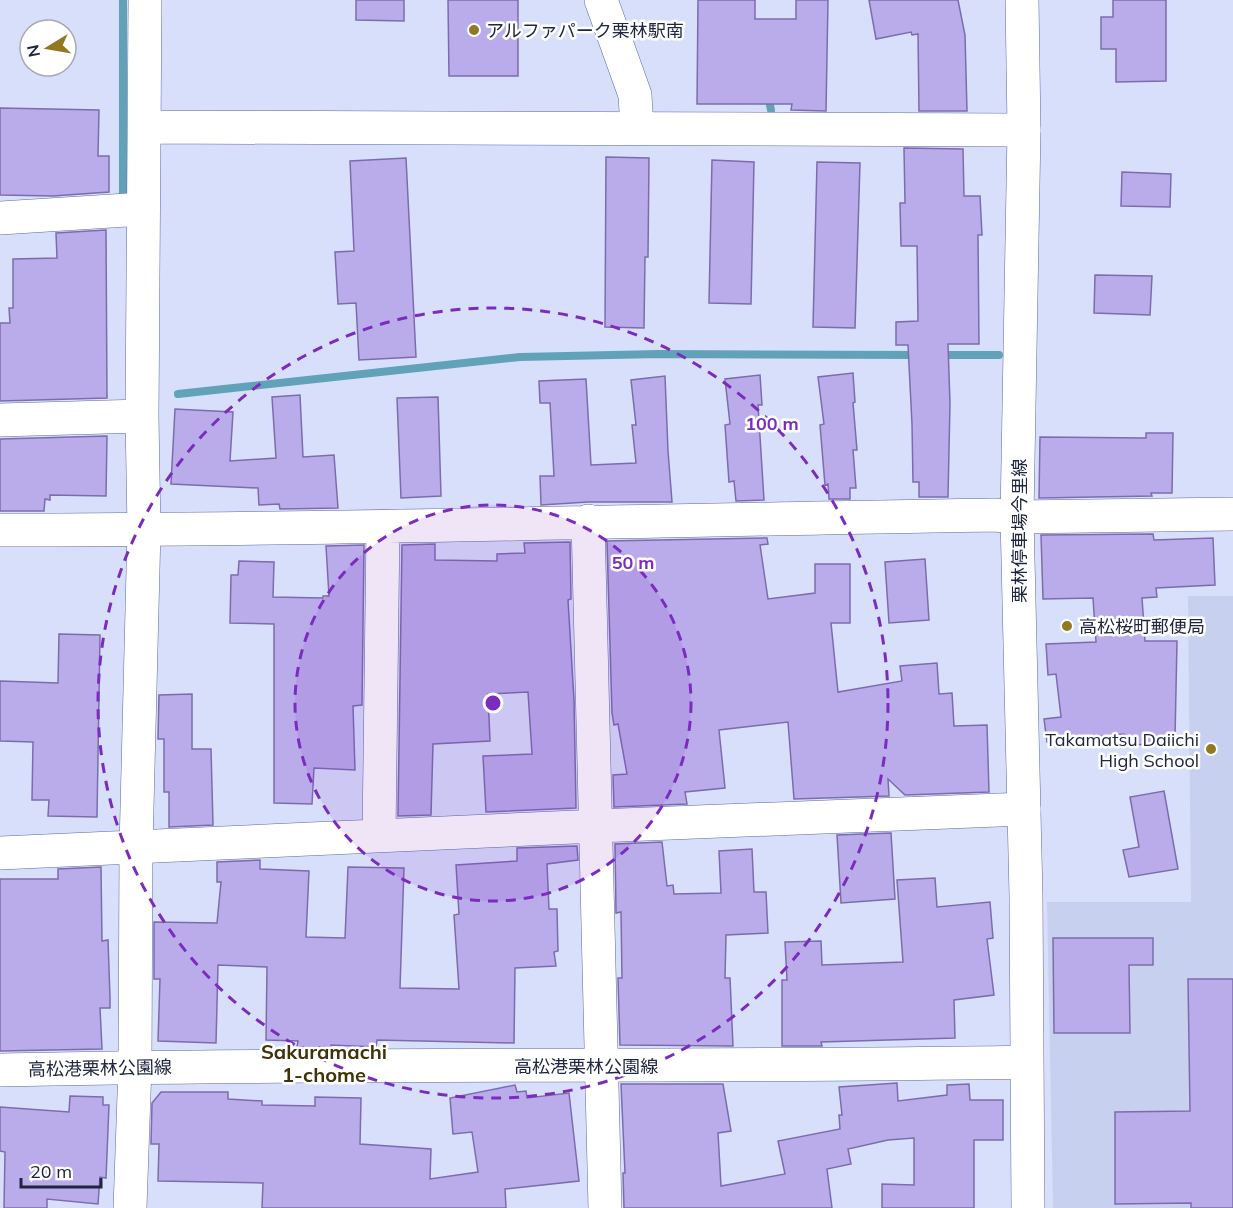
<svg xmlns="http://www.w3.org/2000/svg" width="1233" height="1208" viewBox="0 0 1233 1208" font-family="Mulish,'Noto Sans JP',sans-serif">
<rect width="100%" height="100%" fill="#d8dffb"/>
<path fill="#c8d0ef" d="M1188,596h45v612h-180l-6,-306h144z"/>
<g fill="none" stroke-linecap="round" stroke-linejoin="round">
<path stroke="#62a2b8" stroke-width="8" d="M768,95l3,15
M123,194v-194
M940,355h59
M178,394l342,-37 139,-3 259,1"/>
</g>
<path fill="#baaceb" stroke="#7c6cad" stroke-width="1.5" d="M356,0h48v21l-48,-1z
M448,0h70v76h-69z
M698,0h57v19h41v-19h32l-2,111 -35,-1 1,-6h-95z
M869,0h89l7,35 2,76h-48l-1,-77 -6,1 -1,-3 -35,7z
M1113,0h53v81l-50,1v-33h-15v-32h12z
M0,108l99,2 -1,46h11v36l-56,4 -53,-1z
M904,148l59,1 1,47h16l2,39h-4l1,109h-31l2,59 -2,94h-29v-15h-6l-1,-58 -4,-79h-12v-23l22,-1 -1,-75h-16l-1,-43h5z
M606,157l43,1 -1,99h-3l-1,71 -39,-1z
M406,158l10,199 -57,3 -3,-57 -18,1 -3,-52 19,-1 -4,-90z
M712,160l42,2 -3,142 -42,-1z
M817,162l43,1 -5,165 -42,-1z
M1122,172l49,2 -1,33 -49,-1z
M106,230l1,168 -107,3v-78h10l-1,-15h4v-49l44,-1 -1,-25z
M1095,275l57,1 -2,39 -56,-2z
M853,373l2,29 -2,1 4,47h-4l3,38h-6v11h-21l-1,-15 -3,1 -5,-60 4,-1 -6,-47z
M760,375l2,30h-4l6,95 -28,1 -2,-20 -5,1 -4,-57 5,-1 -5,-45z
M665,376l3,75 4,51h-84l-47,3 -1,-29h14l-4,-73h-10l-1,-22 47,-2 5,86 45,-2 -4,-38h4l-5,-45z
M300,395l3,62 31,-2 4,53 -58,1 -1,-5 -20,1 -1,-17 -87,-4 4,-75 58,3 -3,49 46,-3 -4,-61z
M438,397l3,99 -40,2 -4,-100z
M1146,433h27l-1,60h-21l1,3 -113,2 1,-61 106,1z
M107,436l-1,60 -56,-1v5l-5,-1 -1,12h-44v-72z
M1153,534l1,6 59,-2 2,47 -59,3 1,9 -15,1 3,43h32l-2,97h-9v6l-41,1 -1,-11 -77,8 -3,-23 17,-2 -5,-43 -8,1 -2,-31 50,-2 -3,-44 -50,1 -2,-64z
M767,538l1,6 -8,1 8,54 47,-6v-29h35v59h-19l7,69 64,-11 -2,-15 37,-3 2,31 13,-1 2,33 33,-1 2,67 -84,3 -17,-16 1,17 -95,3 -6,-77 -69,8 6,58 -40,4 2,12 -73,3 -1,-32 14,-1 -9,-50 -4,1 -2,-12 -5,-172z
M570,542l1,57 -3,1 6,100 2,108 -90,4 -3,-56 49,-2 -4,-62 -40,2 2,47 -57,3 -2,71 -33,1 4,-271 33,-1v16l62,1v-7l28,-1 -1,-10z
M364,545l-2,160 -9,1 2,64 -41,-2 -2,36 -38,-1v-179l-44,-1 1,-48h7l1,-14 35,1 -1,35 50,1v-2h6l-3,-50z
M925,559l4,61 -40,3 -4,-61z
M59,634l41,1 -3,182 -49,-1 1,-16h-17l1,-58 -33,-1v-60l58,2z
M192,694v55h19l2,76 -44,2v-35h-5v-53h-6l1,-44z
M1164,791l14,78 -49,8 -6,-27 16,-3 -9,-50z
M891,833l4,66 -54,4 -4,-68z
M662,842l5,44 6,-1 1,9 47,-1 -2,-42 33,-2 2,43h12l2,41 -42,2 -1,43h5l3,68 -113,-1 -2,-67h4l-1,-66 -5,1 -1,-69z
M577,846l1,14 -31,4 2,45h8l1,42 -4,1 2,14 -41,2 -1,75 -137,-3 -1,7 -45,-2v2h-34l1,-6 -32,-1 1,-73 -49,-2 -2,78 -58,-2 2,-62h-6v-57l63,1 4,-41h-4v-20l43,-2v9l49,2 -3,66 39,1 3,-71 56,1 -4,120 59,1 -5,-74 5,-1 -3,-49 61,-4v-13z
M101,867l1,74 6,-1 2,58v10h-10l2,41 -102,2v-172h58v-10z
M935,878l2,29 53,-5 3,36 -6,1 7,56 -40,5 1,38 -134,4 1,4h-40v-66h5l-2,-38 36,-1 1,24 81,-3 -6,-82z
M1053,938h100v27h-24l1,68h-76z
M1188,979h45v229h-42v-5l-76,1v-92l75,-1z
M897,1083l1,18 49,-6v-10l22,-1 1,16h33v40h-29v68h-92v-24l32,1v-47l-26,2 -40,9 3,15 -24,5 5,39h-208l-1,-35h2l-4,-89h102l8,47 -13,2 3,53 64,-12 -7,-33 62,-12 -1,-14h3l-3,-28z
M515,1085l2,7 9,-1 1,7 42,-5 10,88 -74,8 1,19h-244l1,-25 -105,-2 1,-37h-8l1,-41 9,-11h67v7l34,2v4l53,1v-9l46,1 -1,46 71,5 -1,30 48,-7 -6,-40 -19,2 -3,-36z
M70,1096l33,1v8h6l-3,73 -6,-1 -2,27 -51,-5v9h-43l1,-56 -5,-1v-44l69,5z"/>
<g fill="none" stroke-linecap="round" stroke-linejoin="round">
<defs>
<path id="minor" d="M601,0l34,95 2,33
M145,127l879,3
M0,218l143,-9
M0,420l142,-4
M588,521l17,687
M0,530c332,0 663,-10 994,-15l23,2 216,-3
M379,835l4,-307
M0,853l597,-27 427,-17
M130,1208l5,-142 1,-218 8,-318 -2,-114 3,-416"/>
<path id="major" d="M1022,0l2,130 -7,387 9,379 2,312
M0,1070c342,-8 685,-2 1027,-8"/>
</defs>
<use href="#minor" stroke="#5c69a7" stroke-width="34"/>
<use href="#major" stroke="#5c69a7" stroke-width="34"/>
<use href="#minor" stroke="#fff" stroke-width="33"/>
<use href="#major" stroke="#fff" stroke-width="33"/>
</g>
<circle cx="493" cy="703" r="198" fill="#7b2cbf" fill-opacity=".12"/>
<g fill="none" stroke="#7b2cbf" stroke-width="3" stroke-dasharray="10 8">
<circle cx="493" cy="703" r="198"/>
<circle cx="493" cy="703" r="395"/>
</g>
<g fill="#90791f" stroke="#fff" stroke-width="2">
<circle cx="474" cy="30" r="6"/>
<circle cx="1067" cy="626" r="6"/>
<circle cx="1211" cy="749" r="6"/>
</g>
<g text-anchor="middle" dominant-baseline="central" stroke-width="5" stroke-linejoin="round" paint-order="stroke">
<g font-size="18" fill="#202640" stroke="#fff" text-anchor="start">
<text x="486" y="30">アルファパーク栗林駅南</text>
<text x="1079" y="626">高松桜町郵便局</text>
<text x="1199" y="739" text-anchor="end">Takamatsu Daiichi<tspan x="1199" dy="21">High School</tspan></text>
</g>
<g font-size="18" fill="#202640" stroke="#fff">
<text transform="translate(1019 531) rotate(-90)">栗林停車場今里線</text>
<text x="586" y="1066">高松港栗林公園線</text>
<text transform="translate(100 1068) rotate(-1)">高松港栗林公園線</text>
</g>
<g font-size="20" font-weight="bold" fill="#3f3409" stroke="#fff">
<text x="324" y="1051">Sakuramachi<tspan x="324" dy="23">1-chome</tspan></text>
</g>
</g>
<circle cx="493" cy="703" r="9" fill="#7b2cbf" stroke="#fff" stroke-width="3"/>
<g font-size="18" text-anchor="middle" font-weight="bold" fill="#7b2cbf" stroke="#fff" stroke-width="5" stroke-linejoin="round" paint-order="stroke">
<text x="772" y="430">100 m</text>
<text x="633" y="569">50 m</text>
</g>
<g transform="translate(48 48) rotate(259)"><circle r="28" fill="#ffffff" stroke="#a6a8b3" stroke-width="1.5"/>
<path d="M0-4.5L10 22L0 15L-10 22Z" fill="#90791f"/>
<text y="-9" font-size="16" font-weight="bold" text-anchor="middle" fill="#202640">N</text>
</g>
<path d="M21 1178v9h80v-9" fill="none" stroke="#202640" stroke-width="3"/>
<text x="30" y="1178" font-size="18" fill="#202640" stroke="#ffffff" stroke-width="4.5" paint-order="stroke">20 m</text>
</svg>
